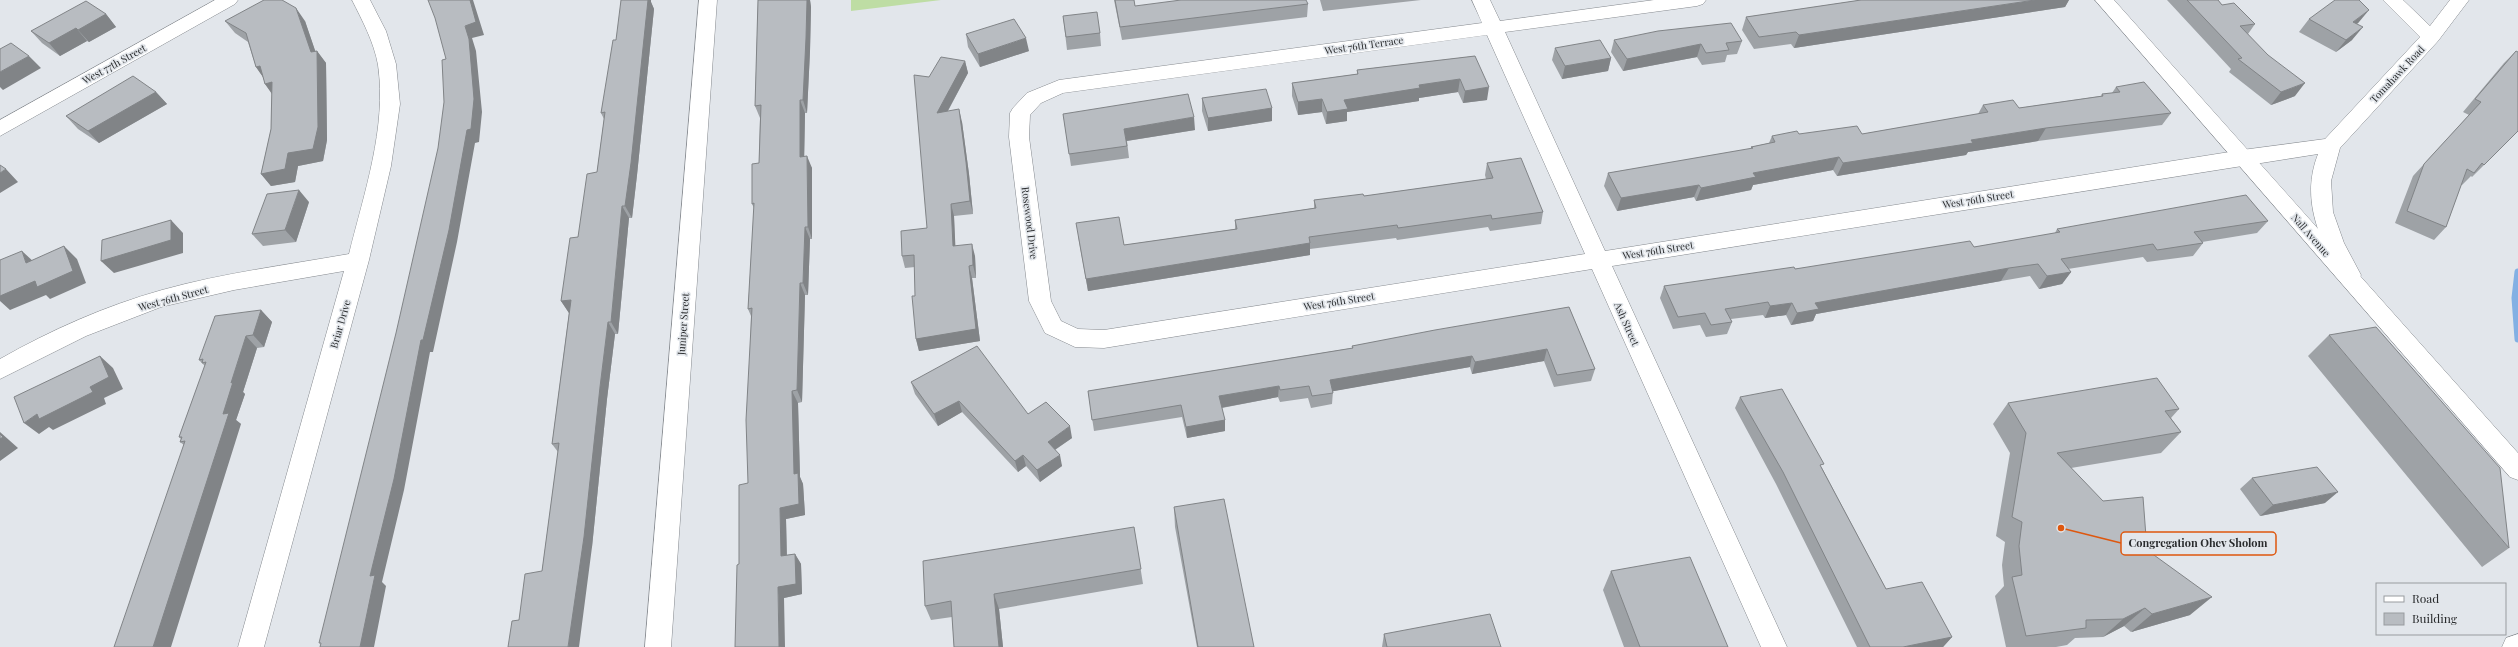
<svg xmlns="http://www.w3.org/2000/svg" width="2518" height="647" viewBox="0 0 2518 647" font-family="'Playfair Display',serif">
<rect width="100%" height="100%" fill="#e2e6eb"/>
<path fill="#bedda4" d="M851,0h90l-90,11z"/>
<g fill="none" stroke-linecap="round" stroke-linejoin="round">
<path stroke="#83b0e3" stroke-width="7" d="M2518,272l-3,26 3,41"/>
<defs>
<path id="minor" d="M215,0h23l-3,4 -235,132v-16z
M352,0h18l16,31 10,33 4,40 -9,62 -22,94 -105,387h-26l106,-376 -110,19 -73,17 -75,29 -86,43v-20c51,-29 105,-53 162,-69 61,-17 125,-25 187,-36 15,-61 38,-126 29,-189 -4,-23 -16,-45 -26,-65z
M699,0h18l-46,647h-26z
M1472,0h18l10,21 154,-21h52l-3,4 -6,2 -192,26 100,219 637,-101 83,-11 95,-102 -37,-37h20l27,26 20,-26h19l-31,41 -98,107 -9,33 2,31 11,31 17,32 -3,6 -8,2 -8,-2c-22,-41 -42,-81 -24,-127l-706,112 175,381h-26l-169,-378 -488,79 -29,-1 -30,-14 -16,-32 -20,-164 1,-24 3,-5 14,-15 32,-13 423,-57zM1487,35l98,219 -481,76 -26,-1 -17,-8 -10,-20 -22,-164 1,-22 11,-12 22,-10z"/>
<path id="major" d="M2095,0h19l404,453v27l-8,-3z
M2518,634v13h-16l4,-9z"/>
</defs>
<use href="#minor" stroke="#85898e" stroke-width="1"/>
<use href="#major" stroke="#85898e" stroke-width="1"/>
<use href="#minor" fill="#fff" fill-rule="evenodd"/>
<use href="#major" fill="#fff" fill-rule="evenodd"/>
</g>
<path fill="#9ea2a6" d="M758,0h52l1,7 -1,44 -3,62h-2l-1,43 8,12v71h-2l-2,56h-3l-3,107 -4,1 2,74 3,7 2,31 -19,4 1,36 8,-1 6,10 1,30 -18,4 -45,-34 9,-81 3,-167 -3,-7 6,-101 -2,-4 7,-41 1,-45 -5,-12z
M1114,0h20l1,6 173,-2 -1,13 -185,23z
M1320,0h101l-98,11z
M1861,0h208l-4,7 -271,41 -3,-4 -37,5 -12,-19 4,-13z
M2167,0h51l4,5 33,19 -7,10 47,62 -24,9 -42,-33 2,-3z
M651,2l3,7 -17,166 -5,43h-3l-11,116h-3l-8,65 -15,148 -73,73 23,-49 16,-119 -6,-8 17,-131 -8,-12 17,-64 19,-65 7,-53 -3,-6 15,-73z
M106,14l10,13 -27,15 -2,-1 -27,15 -18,-13 -11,-12z
M1063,16l37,17 1,13 -34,4z
M2309,19l50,3 -2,2 -5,16 -16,12 -37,-20z
M225,21h80l10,30h2l9,12 1,77 -4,21 -25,5 -3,16 -24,4 -10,-12 10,-45 1,-36 -7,-9 -2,-7 -7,-10 -8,-25 -13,-9z
M966,34l63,17 -49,16 -12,-20z
M1614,40l128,1 -5,13 -10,1 -2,7 -23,3 -5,-8 -74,14 -12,-19z
M1555,48l56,10 -3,13 -46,8 -10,-19z
M2516,51l2,80 -46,46 -1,-1 -9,9h-1l-15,42 -12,13 -39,-17 18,-47 56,-61 -6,-3 41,-49z
M1475,56l12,44 -24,3 -5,-11 -39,6v3l-72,11v9l-21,3 -4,-12 -24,3 -6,-19v-13l65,-9v-4z
M965,61l3,12 -20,38 14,11 7,52 4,40 -19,2 1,30 20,10 1,22h-4l8,63 -61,10 -3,-12 -1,-72 -10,1 -3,-12 25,-28 2,-151z
M2116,87l55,26 -9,12 -124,16 -70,11 -2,3 -129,21 -4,-6 -80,15 -2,5 -55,11 -2,-4 -77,14 -13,-25 4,-13 143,-24v-2l18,-4 3,-7 27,-2h63l116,-20 5,-9 36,3 82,-12 1,-2 10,-1z
M156,92l11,12 -68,39 -21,-14 -12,-13z
M1202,98l70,10v13l-64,10 -6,-20z
M1063,114l132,16 -68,11 2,17 -58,8z
M1487,163l56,49 -2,12 -51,7 -2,-4 -91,13 -1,-2 -86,11v6l-222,36 -10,-55 46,9 111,-16v-9l79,-12v-8l50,-4 122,-17 -1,-4z
M309,202l-13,40 -33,4 -11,-12z
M2268,221l-11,12 -55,9 1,1 -10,13 -46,6 -4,-5 -75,12 3,3 -9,12 -23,5 -9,-13 -29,5 -185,33 -3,7 -22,4 -5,-10 -21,3 -2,-3 -32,4 1,3 -5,12 -21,3 -6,-12 -27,4 -13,-31 4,-12 131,-17 179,-22 81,-14 2,-4z
M1569,307l26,62 -4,12 -37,6 -10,-26 -72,13 -2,-7 -137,24 -1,13 -21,4 -3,-10 -28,4 -2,-5 -56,11 3,12v11l-38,7 -5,-21 -88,14 -6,-40 264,-43v-2z
M261,310l11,12 -8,25 -7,1 -14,44 2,2 -9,26 5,4 -57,21 -4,-3 1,-3 -2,-2 26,-71 -6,-6z
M2329,335l180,213 -27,19 -174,-211z
M911,382l117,32 44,24 -17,12 7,16 -22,16 -14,-16 -8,6 -56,-60 -24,14 -23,-32z
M1740,397l82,71 64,121 66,48 -9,10h-86l-81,-163 -41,-76z
M2008,403l171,6 -8,9 10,14 -20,21 -90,15 76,82 43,65 -59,17 -7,-6 -21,11 -28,1 -8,7 -11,2h-50l-11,-51 9,-10 -2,-21 3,-23 -9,-6 14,-83 -17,-29z
M2252,478l73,25 -65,13 -20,-27z
M1174,507l80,140h-57l-22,-120z
M1134,527l9,57 -144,25 4,38h-49l-2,-30 -21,3 -6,-14z
M1611,571l117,76h-104l-21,-57z
M1384,634l117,13h-119z"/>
<path fill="#818487" d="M470,0h3l11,35 -12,3 4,13 6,61 -3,30 -4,1 -18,99 -24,110h-3l-26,138 -22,92 4,4 -12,61h-14l10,-71z
M646,0h5v2l3,7 -17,166 -5,43 -7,-12z
M807,0h3l1,7 -1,44 -3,62 -4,-13z
M2035,0h34l-4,7 -271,41 5,-13z
M296,8l9,13 12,35v-5l9,12 1,77 -4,21 -25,5 -3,16 -24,4 -10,-12 27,-21 23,-101z
M2369,10l-10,12 -16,13 10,-13z
M106,14l10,13 -27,15 -11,-12z
M2363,27l-11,13 -16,12 10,-12z
M76,28l11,13 -27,15 -11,-13z
M1026,38l3,13 -49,16 -2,-13z
M1701,44l-4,13 -74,14 4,-12z
M29,56l12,12 -38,22 -3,-3v-15z
M1611,58l-3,13 -46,8 3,-13z
M965,61l3,12 -28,52 -3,-12z
M260,66l5,14 -9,-13z
M1460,79l-2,13 -39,6v3l-72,11v9l-21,3 1,-12 17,-12 75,-15z
M272,82l2,15 -9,-13z
M2305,83l-10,13 -24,9 10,-13z
M1489,87l-2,13 -24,3 2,-12z
M156,92l11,12 -68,39 -11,-12z
M1322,99v13l-24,3v-13z
M800,100l5,13 -1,56 -4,-12z
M1272,108v13l-64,10v-13z
M959,109l3,13 7,52 4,40 -3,-13z
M1194,117l1,13 -69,11 -2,-12z
M2046,128l-8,13 -70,11 -2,3 -129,21 6,-13 128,-23z
M807,156l5,12v71l-4,-12z
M1839,157l-6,13 -80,15 -2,5 -55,11 5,-13 52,-15z
M6,169l12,13 -18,11v-20z
M1699,185l-5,12 -77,14 4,-13z
M299,190l10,12 -13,40 -11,-12z
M951,204l3,12 2,43 -3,-13z
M622,206l7,12 -11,116 -7,-12z
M171,220l12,13v20l-69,20 -13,-12z
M805,227l5,12 -2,56 -5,-12z
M1310,243v12l-222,36 -2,-12z
M972,244l3,12 1,22 -3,-13z
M64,246l13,13 9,24 -36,16 -4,-4 -36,15 -10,-9v-5z
M22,251l13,12h-9z
M969,266l3,12 8,63 -61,10 -3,-12z
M2009,268l-8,13 -185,33 -3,7 -22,4 6,-12 18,-10z
M2071,272l-9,12 -23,5 8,-13z
M800,283l5,12 -3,107 -5,-12z
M571,300l7,12 -9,1 -8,-12z
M1792,303l-6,12 -21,3 5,-12z
M261,310l11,12 -8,25 -11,-12z
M608,322l7,12 -8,65 -15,148 -13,100h-11z
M246,336l11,12 -14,44 2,2 -9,26 5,4 -70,223h-18l70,-233 8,-31z
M1547,349l-3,12 -72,13 3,-12z
M100,356l13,12 10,21 -19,9 2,6 -53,26 -4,-3 -10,7 -15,-11 13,-9 53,-27z
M1472,356l-2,11 -141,25 1,-12z
M1279,386l-1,11 -58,11 -1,-12z
M792,391l6,12 2,74 3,7 2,31 -19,4 1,48 -6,-11 -1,-48 14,-34z
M959,401l3,11 -24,14 -4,-12z
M1225,420v11l-38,7 -1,-11z
M1070,426l2,12 -22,15 -2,-11z
M0,432l18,16 -18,13z
M1023,455l3,11 -8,6 -3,-11z
M1060,455l2,11 -22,16 -3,-12z
M2338,492l-13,11 -65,13 13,-11z
M795,554l6,10 1,30 -18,4 1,49h-6l-1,-60z
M994,594l5,15 4,38h-4z
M2212,597l-22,18 -59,17 21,-18z
M2145,608l-21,18 -21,11 20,-18z
M1952,637l-9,10h-40z"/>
<path fill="#b8bcc1" stroke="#818487" d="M264,0h18l14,8 15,44 6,-1 1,76 -5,22 -25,4 -3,16 -24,5 10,-45 1,-47 -7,2 -5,-18 -4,1 -10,-34 -21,-12z
M428,0h42l6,22 -11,4 4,13 5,60 -3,30 -4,1 -18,100 -26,110h-2l-27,139 -24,97 5,-1 -15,72h-40l1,-4h-2l77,-310 42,-185 6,-46 -2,-42 4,-1 -11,-41z
M621,0h27l-17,163 -6,43h-3l-11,116h-3l-8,65 -16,150 -16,110h-60l4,-26 7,-1 6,-46 17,-3 17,-128 -7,1 19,-144 -10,1 9,-63 8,-1 9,-63 10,-2 8,-60 -4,1 12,-73h3z
M758,0h49l-1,38 -3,62h-3v57l7,-1 1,71h-3l-2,56h-3l-3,107 -5,1 2,83 4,-1 1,31 -19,4 1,48 14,-2 1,30 -18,3 1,60 2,-1v1h-46l2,-82 2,-1v-79l9,-2 -2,-63 6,-112 -4,1 6,-106 -2,1v-40l7,-1 2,-58 -6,1z
M1115,0h19l1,6 46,-6h125l2,4 -188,23z
M1861,0h174l-236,35 -3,-3 -37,5 -13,-20z
M2187,0h31l4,5 12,-2 21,21 -15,2 28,29 37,28 -24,9 -43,-33 4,-1z
M2335,0h24l10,10 -16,12 10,5 -17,13 -37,-21z
M86,1l20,13 -28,16 -2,-2 -27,15 -18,-12z
M1097,12l3,21 -34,4 -3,-21z
M1014,19l12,19 -48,16 -12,-20z
M1731,23l11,18 -16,2 3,7 -23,3 -5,-9 -74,15 -13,-19 44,-9z
M1600,40l11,18 -46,8 -10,-18z
M11,43l18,13 -29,16v-23z
M2516,51l2,1v79l-34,34 -2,-2 -8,10 -7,-4 -21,58 -39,-16 17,-47 57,-62 -6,-3z
M1475,56l14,31 -24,4 -5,-12 -41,6 1,3 -76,12 4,9 -21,3 -5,-13 -24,3 -6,-19 66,-9 -1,-4z
M941,57l24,4 -28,52 22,-4 7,53 4,39 -19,3 2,42 19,-2 1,21 -4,1 7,63 -60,10 -4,-43h3l-1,-41 -12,1 -1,-25 26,-3 -13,-153 15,2z
M133,76l23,16 -68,39 -22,-15z
M2144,82l27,31 -125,15 -75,12 2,3 -130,20 -4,-6 -86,16 3,4 -55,11 -2,-3 -78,13 -13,-25 145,-25 -2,-1 24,-5 -3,-6 25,-5 2,3 58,-8 5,8 126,-22 -5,-7 30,-5 6,8 84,-12 -1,-2 18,-2 -4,-5z
M1266,89l6,19 -64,10 -6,-20z
M1188,94l6,23 -70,12 3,17 -58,8 -6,-40z
M1521,158l22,54 -51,7 -1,-4 -93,13 -1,-3 -88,12 1,6 -224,36 -10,-56 43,-6 5,28 113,-16 -2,-9 81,-12 -2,-8 49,-6 1,2 129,-18 -6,-15z
M0,165l6,4 -6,4z
M299,190l-14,40 -33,4 15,-40z
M2246,195l22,26 -74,11 9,11 -46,7 -4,-6 -92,15 10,13 -24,4 -9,-12 -29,4 -194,35 4,6 -22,4 -5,-10 -22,3 -2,-4 -43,7 7,13 -21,3 -6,-12 -27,4 -14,-31 130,-19 1,2 175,-28 4,6 86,-15 -3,-3z
M171,220v20l-70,21 1,-21z
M64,246l9,25 -36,16 -2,-6 -35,15v-36l22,-9 4,12z
M1569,307l26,62 -38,6 -10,-26 -72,13 -3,-6 -142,24 3,13 -21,3 -3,-10 -29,4 -1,-4 -60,10 6,24 -39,7 -5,-22 -89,15 -4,-29 265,-43 -1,-2 83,-16z
M261,310l-8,25 -7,1 -15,47 2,-1 -10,32 6,-1 -76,234h-39l71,-206 -5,1 2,-5h-3l27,-75 -4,1 1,-4 -4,1 16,-44z
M2376,327l124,141 9,80 -180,-213z
M977,346l51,68 18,-12 24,24 -22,16 12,13 -23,15 -14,-15 -8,6 -56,-60 -25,13 -23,-32z
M100,356l9,21 -19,10 3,5 -54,27 -2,-5 -13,9 -10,-26z
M2157,378l22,31 -14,2 16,21 -124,21 46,48 40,-4 4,53 65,47 -60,17 -7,-6 -22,11 -37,1v8l-60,8 -14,-59 10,-2 -3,-29 3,-24 -10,-5 14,-84 -18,-30z
M1782,389l42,75 -4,1 66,124 36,-7 30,55 -49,10h-33l-87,-175 -43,-75z
M0,434l3,3 -3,2z
M2317,467l21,25 -65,13 -21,-27z
M1224,499l30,148h-56l-24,-140z
M1134,527l7,42 -147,25 5,53h-45l-3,-46 -26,5 -2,-45z
M1690,557l38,90h-88l-29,-76z
M1490,614l11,33h-114l-3,-13z"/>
<g text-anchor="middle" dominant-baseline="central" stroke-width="3" stroke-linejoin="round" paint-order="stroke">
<g font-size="10" fill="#292b2d" stroke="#e2e6eb">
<text transform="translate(1364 45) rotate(-8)">West 76th Terrace</text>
<text transform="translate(114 64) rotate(-29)">West 77th Street</text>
<text transform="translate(2397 74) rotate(-47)">Tomahawk Road</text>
<text transform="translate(1978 199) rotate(-9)">West 76th Street</text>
<text transform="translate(1030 223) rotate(83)">Rosewood Drive</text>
<text transform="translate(2311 235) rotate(49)">Nall Avenue</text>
<text transform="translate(1658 250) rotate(-9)">West 76th Street</text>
<text transform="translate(173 298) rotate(-15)">West 76th Street</text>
<text transform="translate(1339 301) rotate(-9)">West 76th Street</text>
<text transform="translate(340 324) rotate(-74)">Briar Drive</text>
<text transform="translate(683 324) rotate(-86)">Juniper Street</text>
<text transform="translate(1627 324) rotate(66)">Ash Street</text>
</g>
</g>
<path fill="none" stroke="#de570e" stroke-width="1.5" d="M2061 528L2121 543"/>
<circle fill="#de570e" stroke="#e2e6eb" stroke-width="1.5" cx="2061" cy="528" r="4"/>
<rect fill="#e2e6eb" stroke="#de570e" stroke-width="1.5" x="2121" y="532" width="155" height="23" rx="4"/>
<g font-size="11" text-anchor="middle" font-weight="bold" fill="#292b2d">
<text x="2198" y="547">Congregation Ohev Sholom</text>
</g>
<rect x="2376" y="583" width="130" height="52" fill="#e2e6eb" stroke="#989b9f"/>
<rect x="2384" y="596" width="20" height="6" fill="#ffffff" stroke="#989b9f"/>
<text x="2412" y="603" font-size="12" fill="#292b2d">Road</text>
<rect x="2384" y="613" width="20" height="12" fill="#b8bcc1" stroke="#989b9f"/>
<text x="2412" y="623" font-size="12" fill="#292b2d">Building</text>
</svg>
